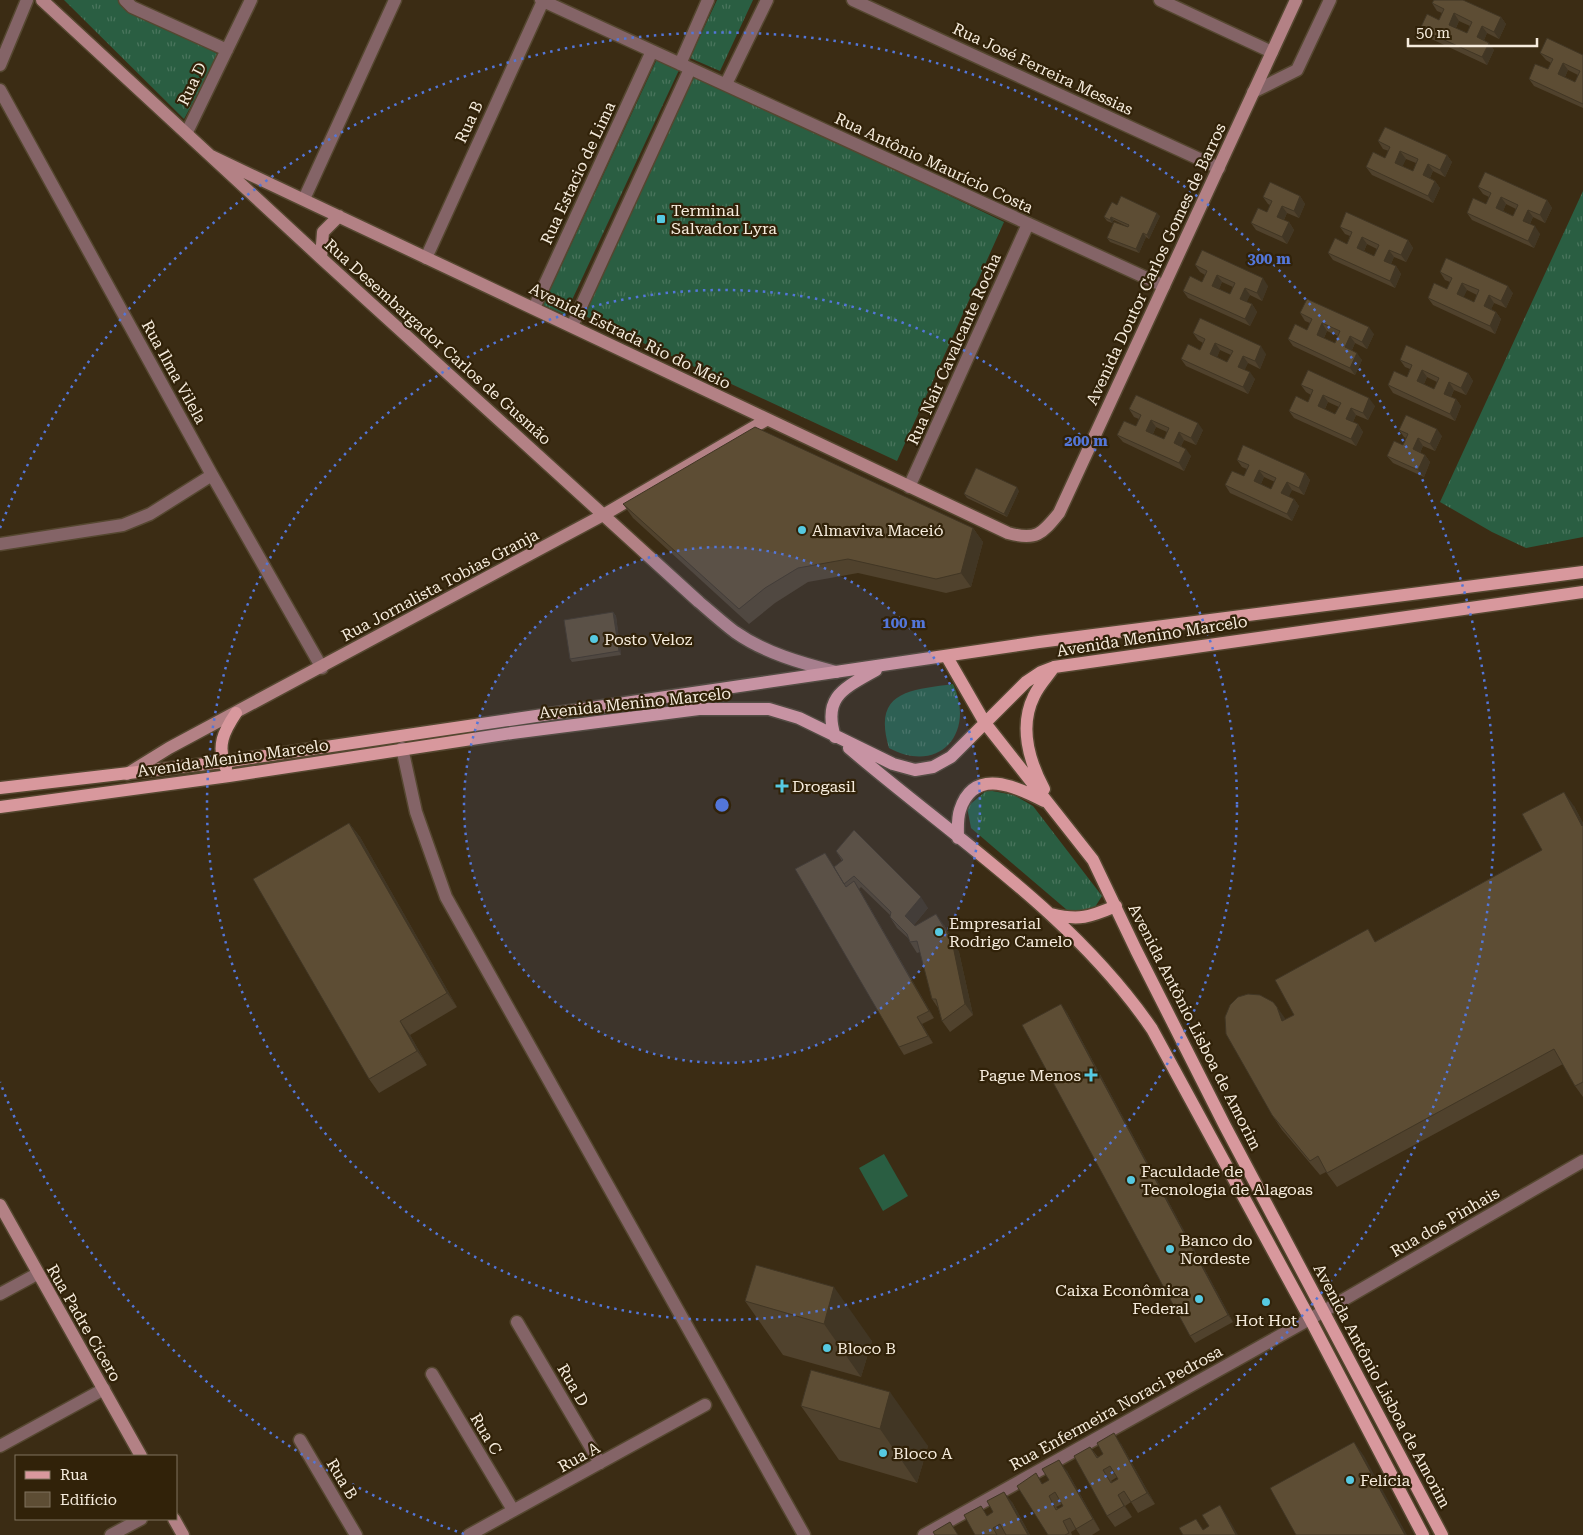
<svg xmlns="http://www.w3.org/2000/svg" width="1583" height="1535" viewBox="0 0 1583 1535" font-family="'Roboto Serif',serif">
<defs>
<pattern id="grass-tufts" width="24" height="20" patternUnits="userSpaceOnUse" patternTransform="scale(1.25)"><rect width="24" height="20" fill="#2a5e42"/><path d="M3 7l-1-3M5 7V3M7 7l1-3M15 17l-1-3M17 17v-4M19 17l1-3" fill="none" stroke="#4a755d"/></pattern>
</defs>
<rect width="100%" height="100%" fill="#3b2c14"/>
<path fill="url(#grass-tufts)" d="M64,0h64l91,55 -35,64z
M717,0h36l-33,71 -30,-13z
M657,59l22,11 -114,245 -22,-10z
M695,73l309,149 -107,239 -316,-147z
M1583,191v346l-57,11 -34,-16 -52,-30z
M953,684c23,49 -14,91 -64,64 -17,-57 21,-58 64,-64z
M987,790l27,5 19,11 69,90 -7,11 -14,7 -14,-4 -96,-82 -4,-21z"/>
<path fill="#2a5e42" d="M884,1154l24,42 -25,15 -24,-43z"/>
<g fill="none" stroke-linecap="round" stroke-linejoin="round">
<defs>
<path id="street" d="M125,0l7,7 95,43
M541,0l623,286
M853,0l366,168
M1160,0l112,52
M680,64l28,-64
M0,65l27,-65
M726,84l41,-84
M0,90l212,385 110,193
M1253,92l44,-22 33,-70
M187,132l64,-132
M304,199l91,-199
M426,258l117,-257
M534,308l118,-257
M572,326l118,-257
M909,487l119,-263
M0,544l123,-19 27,-11 62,-39
M402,748l14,64 30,85 358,638
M0,1294l37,-20
M517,1322l83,141
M432,1374l81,136
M300,1440l56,95
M0,1446l104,-57
M111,1535l30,-16
M469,1535l236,-130
M924,1535l400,-224 259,-150"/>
<path id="secondary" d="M42,0l279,258 378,344c12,10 24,21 36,30 30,21 66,31 101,40
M211,156l797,377c28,8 34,1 51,-20l237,-513
M321,258l2,-26 16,-16
M127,774l42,-26 436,-234 161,-94
M0,1205l141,251
M174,1519l9,16"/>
<path id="primary" d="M947,657l38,66 108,137 43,90 89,176 217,409
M835,737c-13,-41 10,-49 41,-67
M849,748c104,89 225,167 303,281l158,290 113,216
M226,768c-10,-22 -2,-37 10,-55
M0,788l223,-26 816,-120 544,-70
M1044,789c-15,-28 -25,-63 -10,-93 5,-11 14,-20 20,-29
M0,807l229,-31 283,-43 187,-24h70l30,9 94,46 22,6 18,-3 18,-10 75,-75 15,-10 13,-5 529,-75
M958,838c0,-9 -1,-19 2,-28 14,-44 57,-23 84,-9
M1051,914c28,7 39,3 65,-8"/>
</defs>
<use href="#street" stroke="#554730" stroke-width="15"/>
<use href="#secondary" stroke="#554730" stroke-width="15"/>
<use href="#primary" stroke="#554730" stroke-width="15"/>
<use href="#street" stroke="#846467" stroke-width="12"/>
<use href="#secondary" stroke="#b38185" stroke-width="12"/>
<use href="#primary" stroke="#d8989d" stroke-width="12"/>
</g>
<path fill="#50422d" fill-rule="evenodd" d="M1432,3l69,14 5,7 -7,15 -12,-6 -3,7 5,3 5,7 -7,15 -62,-29 -5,-7 19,-9 3,-7 -5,-2zM1459,21l11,5 -3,7 -11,-5z
M1540,53l43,2v53l-49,-22 -5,-7 19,-10 3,-6 -5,-3zM1568,70l10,5 -3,7 -10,-5z
M1378,141l69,14 5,7 -7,15 -12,-6 -3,7 5,3 5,7 -7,15 -61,-28 -6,-8 19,-9 4,-7 -6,-2zM1406,159l10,4 -3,8 -11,-5z
M1478,187l69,13 5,8 -7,15 -12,-6 -3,7 10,10 -6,14 -62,-28 -5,-7 19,-9 3,-7 -6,-3zM1506,204l10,5 -3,7 -10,-5z
M1300,196l5,8 -6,14 -12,-5 -3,7 5,2 5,8 -7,14 -31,-14 -5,-7 16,-11 3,-7 -2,-1 -5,-7z
M1117,205l43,11 -11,23 -3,-2 -7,16 -29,-11 -3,-4 19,-12 -12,-6 -2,3 -5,-2 -3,-4z
M1340,227l68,13 5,8 -7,14 -12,-5 -3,7 5,2 5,8 -6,14 -62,-28 -5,-7 19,-9 3,-8 -5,-2zM1367,244l10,5 -3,7 -10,-5z
M1195,265l73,21 -6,15 -12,-6 -4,7 6,2 5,8 -7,14 -62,-28 -5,-7 19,-9 3,-7 -5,-3zM1222,282l11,5 -3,7 -11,-5z
M1440,272l73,21 -7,15 -12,-5 -3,6 5,3 5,7 -6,15 -62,-29 -5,-7 19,-9 3,-7 -5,-2zM1467,290l10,5 -3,7 -11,-5z
M1300,313l74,21 -7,15 -12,-6 -3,7 10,10 -7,15 -62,-29 -5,-7 19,-9 3,-7 -5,-2zM1327,331l11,5 -3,7 -11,-5z
M1193,333l73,21 -6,15 -12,-6 -4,7 11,9 -7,15 -62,-28 -5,-7 19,-9 3,-7 -5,-3zM1220,350l11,5 -4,7 -10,-5z
M1400,360l68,13 5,8 -7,14 -12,-5 -3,7 5,2 5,7 -6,15 -62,-28 -5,-8 19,-8 3,-8 -5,-2zM1427,377l10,5 -3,7 -10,-5z
M1301,385l74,21 -7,14 -12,-5 -3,7 5,2 5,8 -7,14 -62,-28 -5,-7 19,-9 3,-7 -5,-3zM1328,402l11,5 -4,7 -10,-5z
M1129,409l74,21 -7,15 -12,-5 -3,6 10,10 -7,15 -61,-29 -6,-7 19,-9 3,-7 -5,-2zM1156,427l11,5 -3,7 -11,-5z
M1399,430l43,6 -7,15 -12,-5 -3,7 5,2 5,7 -6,15 -31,-14 -6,-7 16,-11 3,-7 -2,-1z
M1237,460l68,13 5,7 -6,15 -12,-5 -4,7 6,2 5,7 -7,15 -62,-28 -5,-8 19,-9 3,-7 -5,-2zM1264,477l11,5 -4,7 -10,-5z
M1019,491l-12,26 -40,-19 -3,-4z
M623,504l350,24 10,14 -12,45 -25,6 -88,-20 -50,9 -33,21 -26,21 -116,-106z
M613,612l3,4 5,39 -49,7 -2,-3z
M1574,806l9,17v274l-8,-11 -12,-22 -226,123 -11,-15 -6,3 -38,-45 -10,-15 14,-96 8,-4 82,-74 166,-91z
M349,823l11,14 97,170 -47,28 17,30 -48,28 -10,-14z
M836,851l92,57 -14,17 1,1 29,-1 15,27 14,63 -23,17 -8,-11 -4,-13 -6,-9 -12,-47 -3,1 -7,-11 -1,-3 -12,-11 -7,-11v-2l-29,-28 -2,2 75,129 -12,6 11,19 -29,12 -5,-8 -64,-179 7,-7z
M1066,1011l167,311 -38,21 -5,-7z
M756,1265l116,76 -11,36 -78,-22 -38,-54z
M811,1370l117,76 -11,37 -78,-23 -38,-54z
M1121,1444l34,60 -17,9 -7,-11 -6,4 7,11 -17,10 -8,-11 -17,-69 8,10zM1117,1477l1,2 -6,3 -1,-1z
M1067,1471l33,59 -8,5h-12l-4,-6 -5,3 1,3h-24l-5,-51zM1062,1504l1,2 -5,3 -2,-2z
M1012,1502l18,33h-55l13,-19z"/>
<path fill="#413624" d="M1454,13l5,8 -5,11 -5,-7z
M1501,17l5,7 -7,15 -5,-7z
M1482,26l5,7 -5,12 -5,-8z
M1489,43l5,7 -7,15 -5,-8z
M1563,63l5,7 -5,11 -5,-7z
M1400,151l6,8 -5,11 -6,-7z
M1447,155l5,7 -7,15 -5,-7z
M1428,164l5,7 -5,11 -5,-7z
M1435,181l5,7 -7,15 -5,-7z
M1300,196l5,8 -6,14 -5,-7z
M1501,197l5,7 -5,12 -5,-8z
M1547,200l5,8 -7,15 -5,-8z
M1282,206l5,7 -5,11 -5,-7z
M1528,210l5,7 -5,11 -5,-7z
M1157,213l3,3 -11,23 -2,-4z
M1111,217l3,3 -2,3 -2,-3z
M1289,222l5,8 -7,14 -5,-7z
M1535,226l5,8 -6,14 -6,-7z
M1143,233l3,4 -7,16 -3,-4z
M1362,237l5,7 -5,11 -5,-7z
M1408,240l5,8 -7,14 -5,-7z
M1389,250l5,7 -5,11 -5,-7z
M1396,266l5,8 -6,14 -5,-7z
M1217,275l5,7 -5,12 -5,-8z
M1263,278l5,8 -6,15 -5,-8z
M1462,283l5,7 -5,11 -5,-7z
M1508,286l5,7 -7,15 -5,-7z
M1245,288l5,7 -5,11 -5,-7z
M1489,295l5,8 -5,11 -5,-8z
M1252,304l5,8 -7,14 -5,-7z
M1496,312l5,7 -6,15 -5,-8z
M1322,323l5,8 -5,11 -5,-7z
M1369,327l5,7 -7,15 -5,-7z
M1350,336l5,7 -5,11 -5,-7z
M1215,343l5,7 -5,12 -5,-8z
M1261,346l5,8 -6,15 -5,-8z
M1357,353l5,7 -7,15 -5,-7z
M1243,356l5,7 -5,11 -5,-7z
M1422,370l5,7 -5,11 -5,-7z
M1250,372l5,7 -7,15 -5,-7z
M1468,373l5,8 -7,14 -5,-7z
M1449,382l5,8 -5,11 -5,-7z
M1323,395l5,7 -5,11 -5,-7z
M1369,398l6,8 -7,14 -5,-7z
M1456,399l5,7 -6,15 -5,-7z
M1351,408l5,7 -5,11 -5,-7z
M1151,420l5,7 -5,11 -5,-7z
M1198,423l5,7 -7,15 -5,-7z
M1358,424l5,8 -7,14 -5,-7z
M1437,429l5,7 -7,15 -5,-7z
M1179,432l5,8 -5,10 -5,-7z
M1418,438l5,8 -5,11 -5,-8z
M1186,449l5,7 -7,15 -5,-8z
M1425,455l5,7 -6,15 -6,-7z
M1259,470l5,7 -5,11 -5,-7z
M1305,473l5,7 -6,15 -5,-7z
M1287,482l5,8 -5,11 -6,-8z
M1017,487l2,4 -12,26 -3,-3z
M1294,499l5,7 -7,15 -5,-7z
M973,528l10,14 -12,45 -10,-14z
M613,612l3,4 5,39 -2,-4z
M1564,792l10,14 9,17v4z
M349,823l11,14 97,170 -10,-14z
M854,881l5,8 75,129 -5,-7z
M921,897l7,11 -15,18 -8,-10z
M936,914l8,11 15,27 14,63 -8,-11z
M1061,1004l5,7 167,311 -5,-7z
M1277,1007l10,14h-5z
M917,1017l5,7 11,19 -5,-7z
M400,1021l10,14 17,30 -10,-14z
M834,1287l38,54 -11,36 -37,-53z
M890,1392l38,54 -11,37 -37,-54z
M1114,1433l7,11 34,60 -8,-11z
M1354,1442l10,14 43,79h-2z
M1059,1460l8,11 33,59 -7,-11z
M1004,1492l8,10 18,33h-2z
M1118,1495l14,22 -8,-11z
M1220,1505l7,11 11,19h-2z"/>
<path fill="#5d4d34" stroke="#413624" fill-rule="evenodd" d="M1434,0h29l38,17 -7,15 -12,-6 -5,11 12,6 -7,14 -62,-28 7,-15 12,6 5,-11 -12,-6zM1454,13l18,9 -5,11 -18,-8z
M1547,38l36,17v49l-54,-25 6,-15 13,5 5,-10 -13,-6zM1563,63l17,8 -5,11 -17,-8z
M1385,127l62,28 -7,15 -12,-6 -5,11 12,6 -7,15 -62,-29 7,-15 12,6 5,-11 -12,-6zM1400,151l18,8 -5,12 -18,-8z
M1485,172l62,28 -7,15 -12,-5 -5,11 12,5 -7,15 -61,-28 6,-15 13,6 5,-11 -13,-6zM1501,197l17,8 -5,11 -17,-8z
M1270,182l30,14 -6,15 -12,-5 -5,11 12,5 -7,15 -31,-14 7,-15 9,4 5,-11 -9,-4z
M1121,196l36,17 -10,22 -4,-2 -7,16 -29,-11 7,-16 14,5 1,-2 -18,-8 -1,3 -6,-3 8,-15 5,3z
M1346,212l62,28 -7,15 -12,-5 -5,11 12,5 -6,15 -62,-28 7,-15 12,6 5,-12 -12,-5zM1362,237l17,8 -5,11 -17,-8z
M1202,250l61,28 -6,15 -12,-5 -5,11 12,5 -7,15 -62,-28 7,-15 12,6 5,-11 -12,-6zM1217,275l18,8 -5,11 -18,-8z
M1446,258l62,28 -7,15 -12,-6 -5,11 12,6 -6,14 -62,-28 6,-15 13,6 5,-11 -12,-6zM1462,283l17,7 -5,12 -17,-8z
M1307,299l62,28 -7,15 -12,-6 -5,11 12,6 -7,15 -62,-29 7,-15 12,6 5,-11 -12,-6zM1322,323l18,8 -5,12 -18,-8z
M1200,318l61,28 -6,15 -12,-5 -5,11 12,5 -7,15 -62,-28 7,-15 12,6 5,-11 -12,-6zM1215,343l18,8 -6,11 -17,-8z
M1406,345l62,28 -7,15 -12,-6 -5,12 12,5 -6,15 -62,-29 6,-14 13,6 5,-12 -12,-5zM1422,370l17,8 -5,11 -17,-8z
M1308,370l61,28 -6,15 -12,-5 -5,11 12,5 -7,15 -62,-28 7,-15 12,6 5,-12 -12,-5zM1323,395l18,8 -6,11 -17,-8z
M1136,395l62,28 -7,15 -12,-6 -5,11 12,6 -7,14 -62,-28 7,-14 12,5 5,-11 -12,-6zM1151,420l18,8 -5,11 -18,-8z
M1406,415l31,14 -7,15 -12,-6 -5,11 12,6 -7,15 -31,-14 7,-15 9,4 5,-11 -9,-4z
M755,427l218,101 -12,45 -25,6 -88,-20 -50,9 -33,20 -26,21 -116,-105z
M1243,445l62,28 -6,15 -12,-6 -6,11 13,6 -7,15 -62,-29 7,-14 12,5 5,-11 -12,-5zM1259,470l17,8 -5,11 -17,-8z
M976,468l41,19 -13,27 -40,-20z
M613,612l6,39 -49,8 -6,-39z
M1564,792l18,34 1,-1v257l-8,4 -21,-37 -227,124 -9,-17 -8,5 -38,-46 -46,-81 -1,-17 5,-12 8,-8 10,-3 12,1 13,7 4,5 5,14 12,-6 -19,-35 93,-51 7,13 167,-92 -20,-36z
M349,823l98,170 -47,28 17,30 -48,28 -116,-200z
M854,830l67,67 -16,19 10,10 21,-12 16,27 13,63 -23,17 -6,-22h-4l-15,-58 -7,1 -3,-8 -17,-17 1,-5 -37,-36 -10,8 -10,-17 9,-7 -7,-9z
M825,853l21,34 8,-6 75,130 -12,6 11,19 -29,11 -104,-178z
M1061,1004l167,311 -38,21 -168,-311z
M756,1265l78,22 -10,37 -79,-23z
M811,1370l79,22 -10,37 -79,-23z
M1114,1433l33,60 -16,9 -7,-11 -6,4 6,11 -17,10 -33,-60 16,-9 7,11 6,-4 -6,-11zM1110,1466l8,13 -7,4 -8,-13z
M1354,1442l51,93h-109l-26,-47z
M1059,1460l34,59 -17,10 -6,-11 -7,3 6,12 -4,2h-17l-31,-49 19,-13 6,11 7,-4 -7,-11zM1055,1492l8,14 -7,4 -7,-14z
M1004,1492l24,43h-22l-6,-11 -7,4 4,7h-22l-11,-20 17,-9 6,10 6,-4 -6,-11z
M1220,1505l16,30h-53l-4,-7 17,-9 7,11 6,-4 -7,-11z
M950,1522l8,13h-23l-2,-3z"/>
<circle cx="722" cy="805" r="258" fill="#5376d9" fill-opacity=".12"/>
<g fill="none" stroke="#5376d9" stroke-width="2.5" stroke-dasharray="2.5 5">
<circle cx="722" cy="805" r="258"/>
<circle cx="722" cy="805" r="515"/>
<path d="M464 1534A773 773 0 0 1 0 1082M0 528A773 773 0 1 1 980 1534"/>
</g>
<g fill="#56c9e1" stroke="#312209" stroke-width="2">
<rect x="656" y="214" width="10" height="10" rx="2.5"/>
<circle cx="802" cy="530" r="5"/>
<circle cx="594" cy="639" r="5"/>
<path d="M779.5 778.5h5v5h5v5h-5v5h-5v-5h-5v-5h5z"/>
<circle cx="939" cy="932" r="5"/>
<path d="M1088.5 1067.5h5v5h5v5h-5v5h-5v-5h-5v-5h5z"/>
<circle cx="1131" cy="1180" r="5"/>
<circle cx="1170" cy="1249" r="5"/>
<circle cx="1199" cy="1299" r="5"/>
<circle cx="1266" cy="1302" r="5"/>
<circle cx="827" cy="1348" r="5"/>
<circle cx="883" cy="1453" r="5"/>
<circle cx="1350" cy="1480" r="5"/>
</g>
<g text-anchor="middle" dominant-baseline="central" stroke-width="4.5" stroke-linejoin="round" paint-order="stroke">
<g font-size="16" fill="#f6ecdd" stroke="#312209">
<text transform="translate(1043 69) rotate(25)">Rua José Ferreira Messias</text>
<text transform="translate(192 84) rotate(-64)">Rua D</text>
<text transform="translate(469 122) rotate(-65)">Rua B</text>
<text transform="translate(934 163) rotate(25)">Rua Antônio Maurício Costa</text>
<text transform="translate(578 173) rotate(-65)">Rua Estacio de Lima</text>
<text transform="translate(1156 264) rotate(-65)">Avenida Doutor Carlos Gomes de Barros</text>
<text transform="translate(630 336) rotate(26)">Avenida Estrada Rio do Meio</text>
<text transform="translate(438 342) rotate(42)">Rua Desembargador Carlos de Gusmão</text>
<text transform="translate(954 349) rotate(-66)">Rua Nair Cavalcante Rocha</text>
<text transform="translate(174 372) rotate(61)">Rua Ilma Vilela</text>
<text transform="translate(440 585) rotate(-28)">Rua Jornalista Tobias Granja</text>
<text transform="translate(1152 636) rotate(-9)">Avenida Menino Marcelo</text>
<text transform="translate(635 703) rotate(-6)">Avenida Menino Marcelo</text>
<text transform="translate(233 758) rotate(-8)">Avenida Menino Marcelo</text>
<text transform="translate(1195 1027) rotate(63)">Avenida Antônio Lisboa de Amorim</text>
<text transform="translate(1445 1222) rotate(-30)">Rua dos Pinhais</text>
<text transform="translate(84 1323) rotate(60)">Rua Padre Cícero</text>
<text transform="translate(573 1385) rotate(60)">Rua D</text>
<text transform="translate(1382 1386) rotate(62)">Avenida Antônio Lisboa de Amorim</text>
<text transform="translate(1116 1408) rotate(-29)">Rua Enfermeira Noraci Pedrosa</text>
<text transform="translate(486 1434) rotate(59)">Rua C</text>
<text transform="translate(579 1457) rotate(-29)">Rua A</text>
<text transform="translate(342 1479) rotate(59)">Rua B</text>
</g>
<g font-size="16" fill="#f6ecdd" stroke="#312209" text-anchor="start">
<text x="671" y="210">Terminal<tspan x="671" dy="18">Salvador Lyra</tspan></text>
<text x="812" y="530">Almaviva Maceió</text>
<text x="604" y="639">Posto Veloz</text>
<text x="792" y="786">Drogasil</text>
<text x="949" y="923">Empresarial<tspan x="949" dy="18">Rodrigo Camelo</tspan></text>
<text x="1081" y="1075" text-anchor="end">Pague Menos</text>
<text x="1141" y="1171">Faculdade de<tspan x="1141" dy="18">Tecnologia de Alagoas</tspan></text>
<text x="1180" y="1240">Banco do<tspan x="1180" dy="18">Nordeste</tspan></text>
<text x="1189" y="1290" text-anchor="end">Caixa Econômica<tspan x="1189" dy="18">Federal</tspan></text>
<text x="1266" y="1320" text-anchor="middle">Hot Hot</text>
<text x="837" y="1348">Bloco B</text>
<text x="893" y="1453">Bloco A</text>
<text x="1360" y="1480">Felícia</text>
</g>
</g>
<circle cx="722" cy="805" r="8" fill="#5376d9" stroke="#312209" stroke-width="2.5"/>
<g font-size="15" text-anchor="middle" font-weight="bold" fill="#5376d9" stroke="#312209" stroke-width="4.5" stroke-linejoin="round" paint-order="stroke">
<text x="1269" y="264">300 m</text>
<text x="1086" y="446">200 m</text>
<text x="904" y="628">100 m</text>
</g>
<rect x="15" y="1455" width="162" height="65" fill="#312209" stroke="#80735e"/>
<rect x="25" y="1471" width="25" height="8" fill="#d8989d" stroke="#80735e"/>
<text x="60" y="1480" font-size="15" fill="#f6ecdd">Rua</text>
<rect x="25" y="1492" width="25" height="15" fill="#5d4d34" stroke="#80735e"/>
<text x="60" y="1505" font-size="15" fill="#f6ecdd">Edifício</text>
<path d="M1408 38v8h129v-8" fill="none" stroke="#f6ecdd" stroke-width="2.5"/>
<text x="1416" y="38" font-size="15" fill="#f6ecdd" stroke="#312209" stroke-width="4" paint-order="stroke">50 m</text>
</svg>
